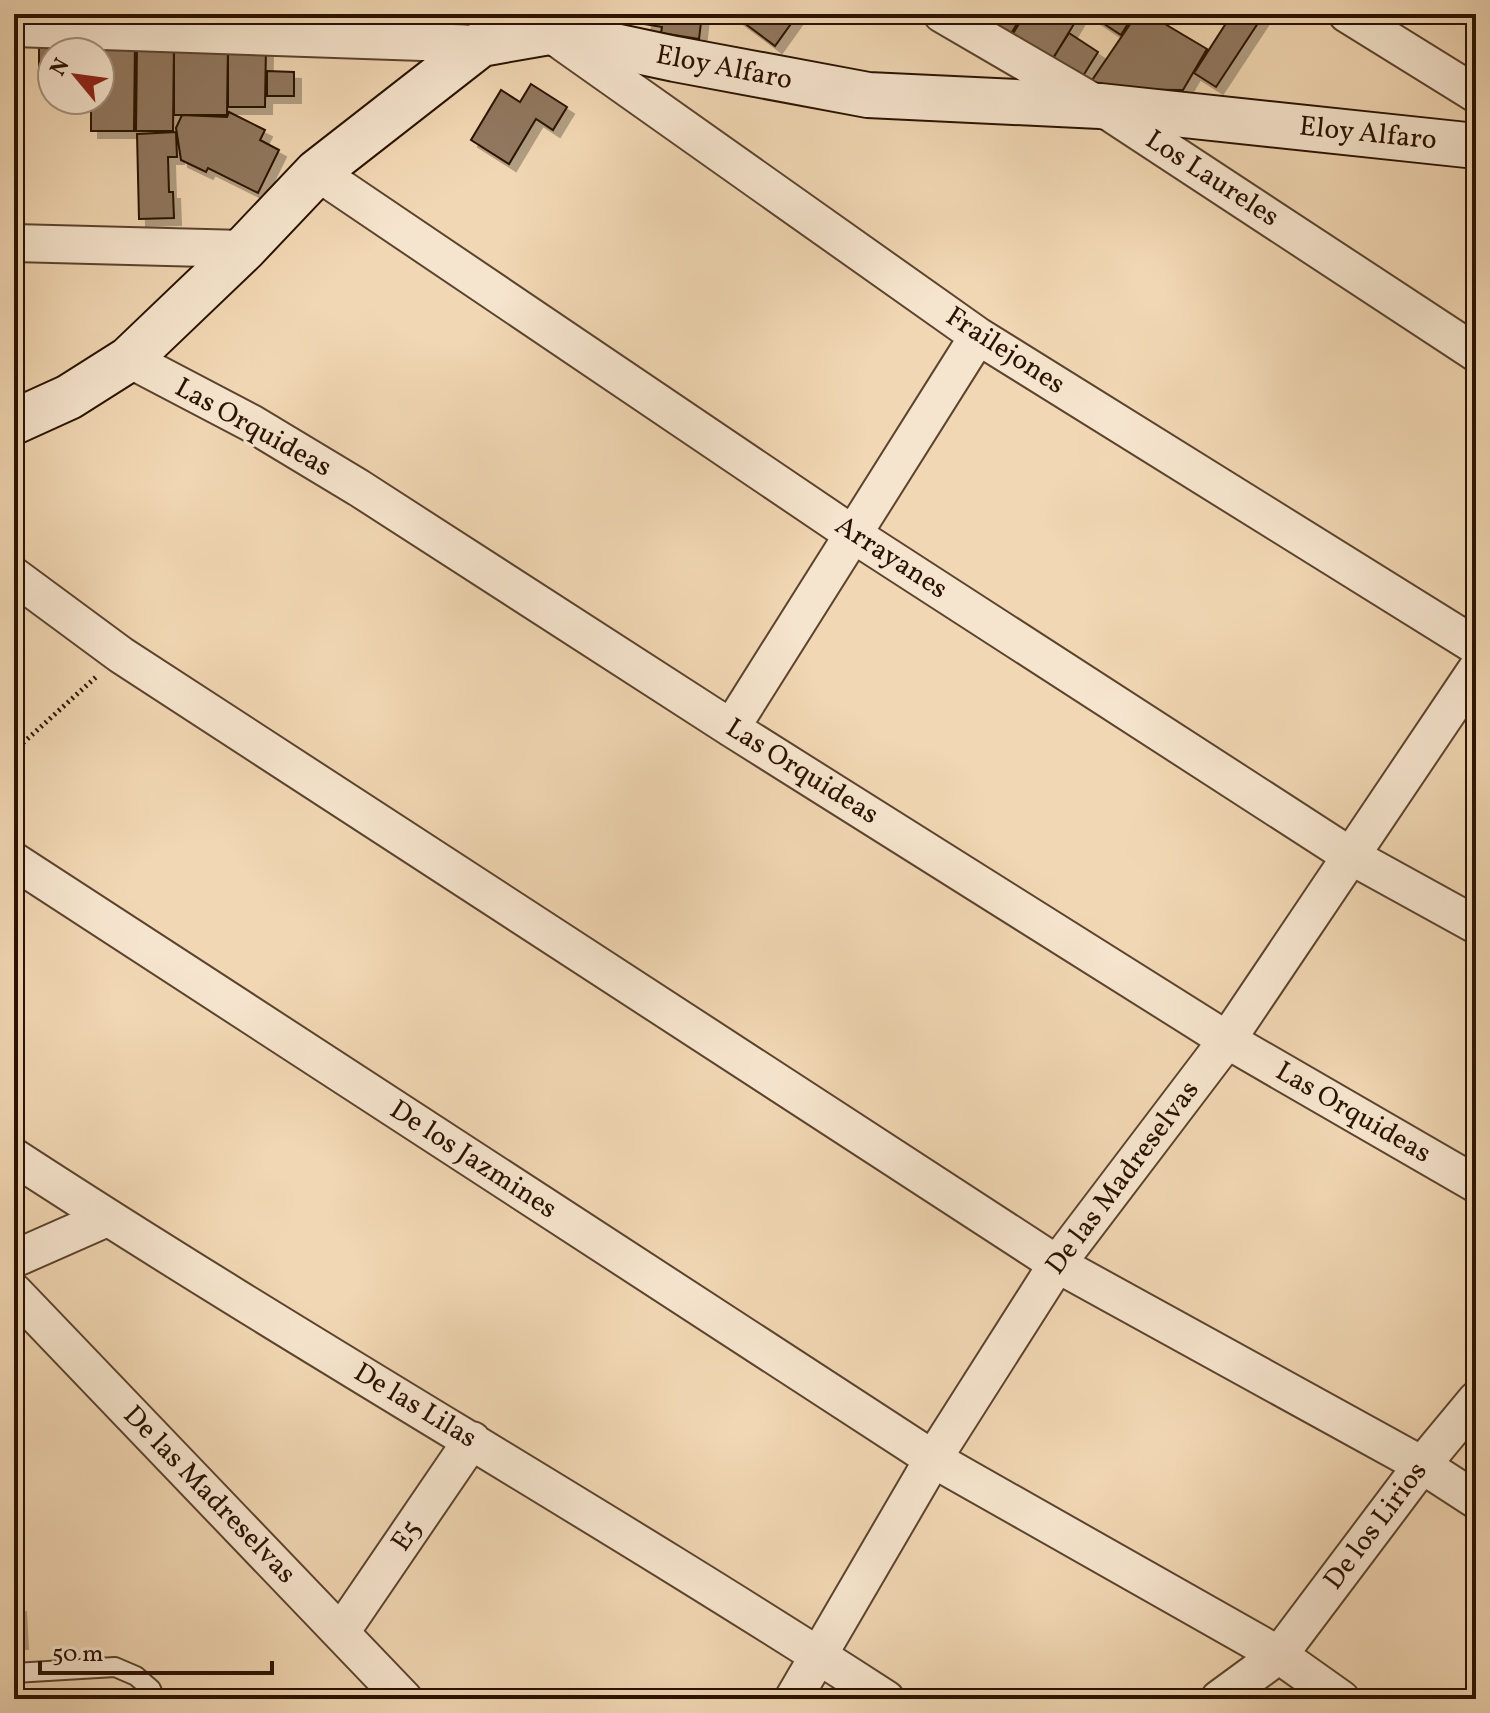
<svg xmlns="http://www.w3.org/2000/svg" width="1490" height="1713" viewBox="0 0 1490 1713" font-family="Vollkorn,serif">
<defs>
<filter id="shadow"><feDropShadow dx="7" dy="7" stdDeviation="0" flood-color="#0004"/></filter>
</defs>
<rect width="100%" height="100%" fill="#f1d7b3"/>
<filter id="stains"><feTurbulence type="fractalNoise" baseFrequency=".0025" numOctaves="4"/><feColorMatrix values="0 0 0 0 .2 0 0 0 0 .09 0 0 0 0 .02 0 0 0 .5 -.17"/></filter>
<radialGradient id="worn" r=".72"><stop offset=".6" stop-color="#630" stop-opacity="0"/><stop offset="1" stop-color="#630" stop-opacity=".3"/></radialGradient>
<path fill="#91785e" stroke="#2a1201" stroke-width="2" filter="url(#shadow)" d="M646,14h56l-3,25 -38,-6 1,-6 -18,-3z
M732,14h66l-23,32z
M973,14h50l-19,31z
M1025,14h55l-34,56 -40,-25z
M1089,14h45l-13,21z
M1137,14h11l59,35 -24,41 -97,-1z
M1232,14h32l-48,73 -22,-14z
M1069,33l29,19 -20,32 -30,-18z
M72,38v14h-20v22h-13v-35z
M92,39h43l-1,92h-43v-31h9v-48h-8z
M137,43h37l-1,88h-37z
M174,45h54l-1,70h-53z
M228,45l38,1 -1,61h-37z
M267,71l27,1v24h-27z
M531,84l36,23 -14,23 -17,-11 -27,45 -38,-24 30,-50 19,12z
M229,112l36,18 -5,10 19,10 -21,43 -50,-25 -2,4 -25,-12 -5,-32 6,-13 45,2z
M176,132l1,25h-9l1,35h4l1,26 -35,1 -2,-85z
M14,1605h5l2,37h-7z"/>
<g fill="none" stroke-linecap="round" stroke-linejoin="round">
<defs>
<path id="lane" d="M14,1673l101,-6 21,9 15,13 4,10"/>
<path id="street" d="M942,14l158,92 376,247
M1347,14l129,80
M14,28l467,16
M554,36l424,300 498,310
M317,172l534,361 498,322 127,70
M14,243l230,6
M129,359l122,64 108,65 372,240 496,312 249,144
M14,576l107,79 936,609 365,201 54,35
M731,728l247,-392
M14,861l919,598 346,196 62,44
M14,1157c287,187 585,356 872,542
M14,1259l93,-41
M14,1292l390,407
M341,1632l131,-192
M793,1699l140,-240 124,-195 170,-224 249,-370
M1219,1699l60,-44 143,-190 54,-65"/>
<path id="secondary" d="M14,422l55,-25 60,-38 115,-110 73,-77 164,-128 68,-12 126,27 193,36 232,11 376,40"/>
</defs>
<use href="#lane" stroke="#5c432e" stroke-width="22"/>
<use href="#street" stroke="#5c432e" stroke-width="40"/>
<use href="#secondary" stroke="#2a1201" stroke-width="48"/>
<path stroke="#2a1201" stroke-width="5" stroke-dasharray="2 4" stroke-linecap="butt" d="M14,751l82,-74"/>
<use href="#lane" stroke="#f6e5ce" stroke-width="18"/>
<use href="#street" stroke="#f6e5ce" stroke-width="36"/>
<use href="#secondary" stroke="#f6e5ce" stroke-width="44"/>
</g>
<g text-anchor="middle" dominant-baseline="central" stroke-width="6" stroke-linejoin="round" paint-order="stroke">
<g font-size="28" fill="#2a1201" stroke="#f6e5ce">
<text transform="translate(724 68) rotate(11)">Eloy Alfaro</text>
<text transform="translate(1368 134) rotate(6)">Eloy Alfaro</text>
<text transform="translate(1212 179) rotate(33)">Los Laureles</text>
<text transform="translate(1005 351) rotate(33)">Frailejones</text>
<text transform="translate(253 428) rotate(29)">Las Orquideas</text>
<text transform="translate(891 558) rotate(33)">Arrayanes</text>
<text transform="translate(802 772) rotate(32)">Las Orquideas</text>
<text transform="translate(1353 1113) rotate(30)">Las Orquideas</text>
<text transform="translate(473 1160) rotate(33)">De los Jazmines</text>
<text transform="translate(1123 1178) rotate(-53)">De las Madreselvas</text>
<text transform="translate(415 1406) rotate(31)">De las Lilas</text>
<text transform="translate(209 1495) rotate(46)">De las Madreselvas</text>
<text transform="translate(1376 1526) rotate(-53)">De los Lirios</text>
<text transform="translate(407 1536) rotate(-56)">E5</text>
</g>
</g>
<rect width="1490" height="1713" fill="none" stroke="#f1d7b3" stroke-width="48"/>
<rect x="16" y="16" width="1458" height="1681" fill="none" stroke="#2a1201" stroke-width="4"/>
<rect x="24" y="24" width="1442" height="1665" fill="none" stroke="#2a1201" stroke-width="2"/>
<g transform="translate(76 76) rotate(299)"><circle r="38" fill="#f6e5ce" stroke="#a4917c" stroke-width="2"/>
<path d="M0-6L14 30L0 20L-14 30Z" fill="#8f2418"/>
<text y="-12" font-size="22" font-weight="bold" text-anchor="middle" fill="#2a1201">N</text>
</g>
<path d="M40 1661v12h232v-12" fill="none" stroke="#2a1201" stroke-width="4"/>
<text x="52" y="1661" font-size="24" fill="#2a1201" stroke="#f6e5ce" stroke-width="6" paint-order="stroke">50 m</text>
<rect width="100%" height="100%" filter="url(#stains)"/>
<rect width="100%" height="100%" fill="url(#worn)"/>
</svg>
